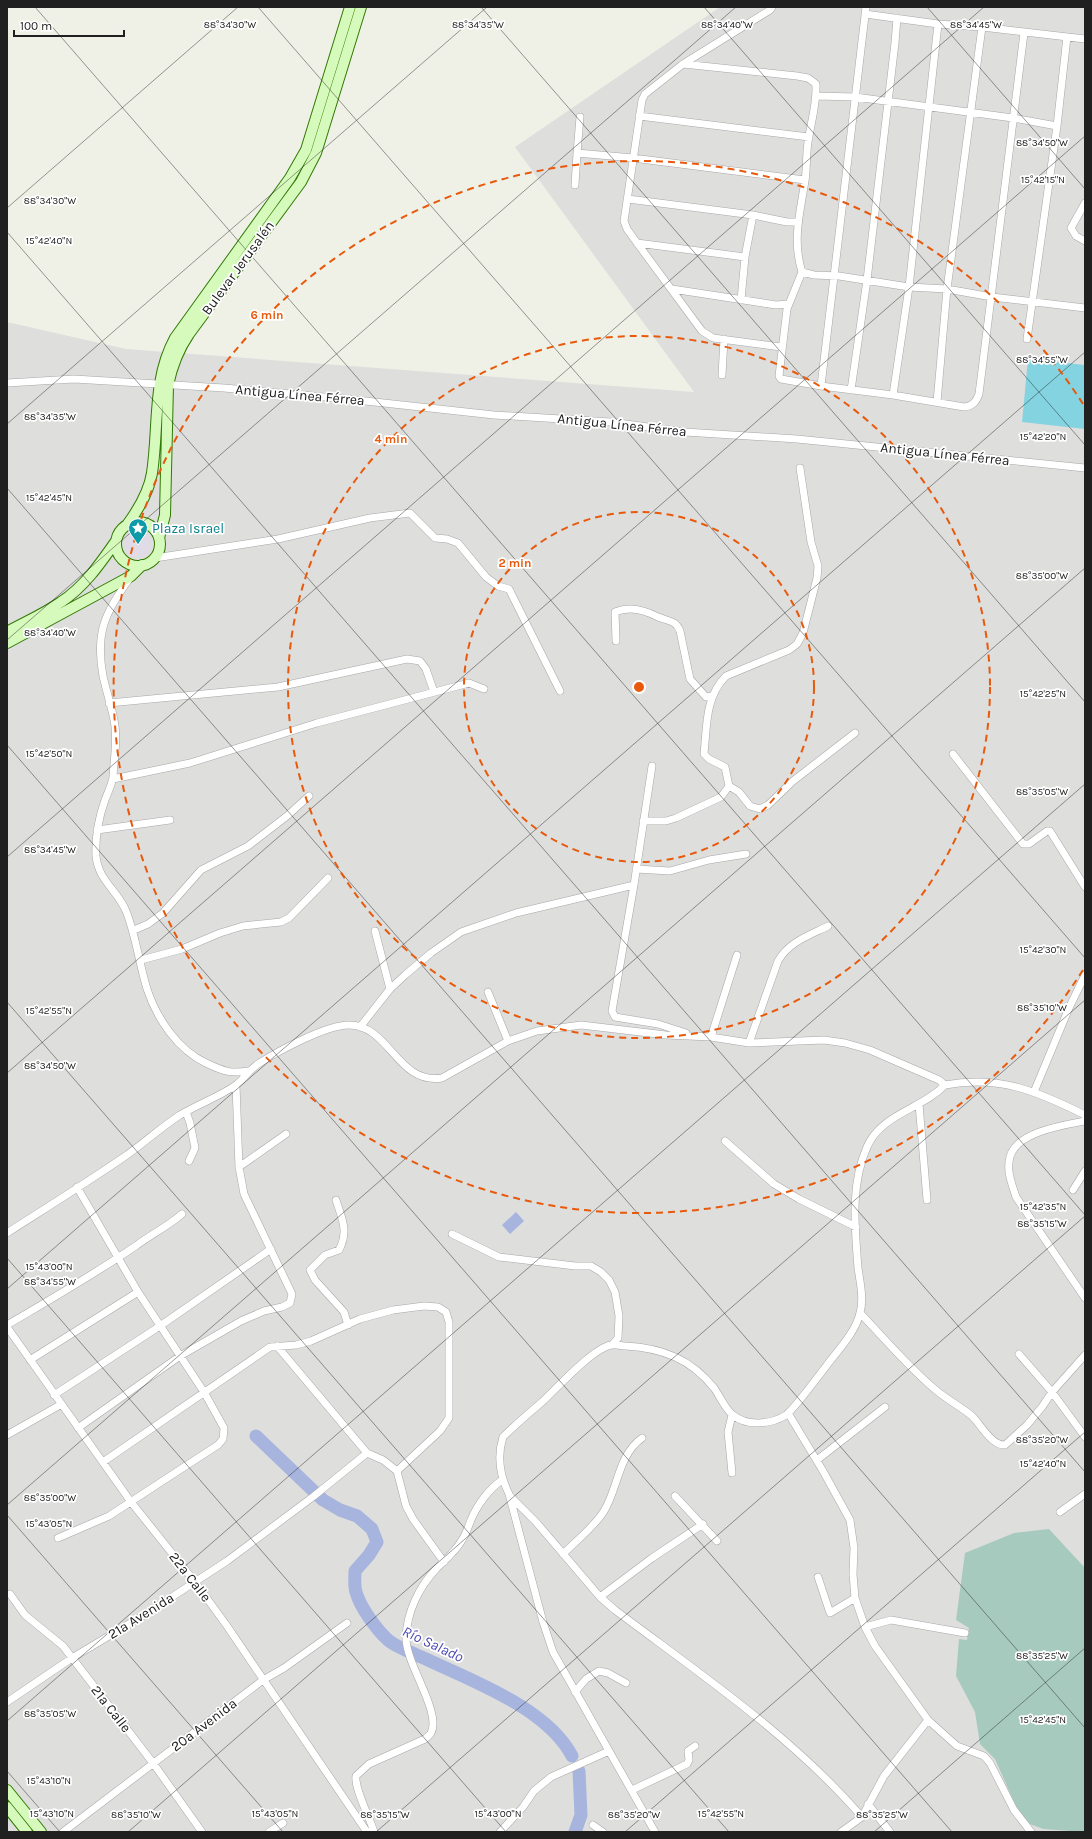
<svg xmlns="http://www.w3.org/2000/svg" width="1092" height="1839" viewBox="0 0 1092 1839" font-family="Karla,sans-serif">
<rect width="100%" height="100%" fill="#eff1e7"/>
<path fill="#dededd" d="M720,7h365v1825h-1078v-1510l119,27 568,43 -179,-245z"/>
<path fill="#a7cabe" d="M1049,1529l36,39v264l-42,-3 -13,-5 -12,-13 -23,-52 -15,-15 -5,-32 -19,-36 3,-37 8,1 2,-12 -13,-8 9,-67 49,-20z"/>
<path fill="#84d3e0" d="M1028,359l57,6v64l-63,-7z"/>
<path fill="#e1dbe7" d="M125 544a13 13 0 1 1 26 0a13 13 0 1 1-26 0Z"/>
<path fill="#a7b5de" d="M516,1212l8,9 -14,13 -8,-9z"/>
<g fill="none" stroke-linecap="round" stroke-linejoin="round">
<path stroke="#a7b5de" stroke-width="13" d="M256,1436l67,64 17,10 17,6 15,13 5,13 -8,13 -14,16c0,6 -1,15 1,21 4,15 20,37 32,48 8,7 27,14 38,19 46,22 121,49 146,97
M575,1832l6,-17 -2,-44"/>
<defs>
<path id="minor" d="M772,7l-2,3 -87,54 -38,30 -3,6 -18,121 3,8 13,18 62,84 11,7 68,9
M865,14l73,10 44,3 103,12
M683,64l114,12 11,2 8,6c1,20 -5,38 -8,58 -2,13 -1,26 -3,39 -5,32 -13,59 -3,91l12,3 25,1 70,11 38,2 45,8 93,11
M817,96l38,1 158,21 44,8
M639,116l170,21
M577,153l3,-36
M575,185l2,-32 56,5 172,22
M628,199l125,16 34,7h10
M1085,203l-14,25 5,8 9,5
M637,243l108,14
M802,272l-15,37 -8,67 2,3 40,7 72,9 71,12c9,-1 12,-5 15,-13l45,-361
M672,289l104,16 12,-1
M741,300l4,-43 8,-42
M1027,339l30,-213 10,-89
M722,375l2,-36
M7,383l67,-4 150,9 123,11 147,16 117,7 74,10 112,7 288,29
M821,386l45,-379
M851,390l16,-110 28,-237 2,-25
M893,395l16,-108 29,-263
M937,402l10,-113 35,-262
M155,558l123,-19 92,-21 40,-5 25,25 12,1 11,4 28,34 12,9 11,3 51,102
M130,578c-25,34 -35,55 -27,98 3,14 8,29 11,44 4,18 0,38 -1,57 -1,7 -5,15 -8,23 -6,17 -10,37 -9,56 2,24 22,35 30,55 10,25 13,52 21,78 10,30 31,61 59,74 17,8 24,11 43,8
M616,641l-1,-29c14,-6 30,-2 43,5 9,4 18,3 22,14l10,48 16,18 6,-1
M109,703l169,-16 129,-28 13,2 6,8 8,23
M953,754l70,90h6l18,-13h3l35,56
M652,766l-18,119 -22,126 3,6 43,7 28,9
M113,779l77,-16 127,-40 152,-40 15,6
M729,786l10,6 11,14 10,3 8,-4 25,-24 62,-48
M643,821h23l10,-3 45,-21 8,-11 -4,-19 -16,-8 -5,-5c3,-28 1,-57 22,-78l63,-26 8,-6 6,-11 14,-55 1,-12 -7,-24 -11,-74
M97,830l73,-10
M636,869l34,2 39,-11 37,-6
M134,930l14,-6 15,-11 38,-43 47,-24 39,-30 22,-20
M375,931l15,58
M141,960l41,-11 38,-16 23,-7 38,-4 8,-4 39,-40
M488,992l20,49
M360,1027l30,-38 15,-14 26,-22 30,-21 55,-19 118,-28
M711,1037l26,-82
M749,1043l29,-82c11,-19 30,-25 50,-35
M1034,1092l35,-84 16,-33
M919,1104l8,96
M186,1112l4,11 5,25 -6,13
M1085,1121c-21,4 -69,11 -75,36 -4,14 2,27 6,40l69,101
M725,1141l49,43 25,15 57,28
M239,1167l47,-33
M1073,1190l12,-19
M336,1200c6,19 13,31 3,50l-14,5 -15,15 5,10 29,32 4,13
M7,1233c39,-25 79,-50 117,-76 19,-13 36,-29 56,-42 18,-11 39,-18 56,-30 8,-6 13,-15 22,-21 20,-13 68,-39 91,-39 41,0 48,60 93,53l66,-37 29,-10 44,-6 85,10 45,2 38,6 75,-3 21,3 25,7 69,30 6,5
M452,1234l47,23 76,9h16l10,6 8,8 6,12 4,24 -1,22 -6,7
M860,1313c25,26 49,55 77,78 11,9 24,16 35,25 9,9 20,30 33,29l22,-20 15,-18 10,-15 33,-37
M7,1325c44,-26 88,-51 130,-80 15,-11 31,-19 45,-31
M7,1327l124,175 64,80 32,44 140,206
M277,1346l90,107 16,7 14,11 9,35 7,13 31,43
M1019,1354l33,38 33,45
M30,1360l108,-68
M54,1395l106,-69 111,-77
M788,1413l35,58 27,49 4,28 -1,26 2,24 10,29 10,19 53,74 29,26 27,10 6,7 24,47 17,22
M732,1415l-4,17 4,41
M78,1428l102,-72 61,-35 23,-10 18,-4 8,-4 2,-9 -48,-100 -5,-27 -3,-82
M7,1435l53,-30
M817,1460l68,-53
M103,1462l167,-115 26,-2 15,-4 49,-22 33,-9 31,-4 14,1 8,5 3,10v96l-9,13 -43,40
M510,1496l26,26 64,75 15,13c85,64 177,126 247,207
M675,1496l42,45
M1060,1512l25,-18
M58,1538l51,-22 75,-49 34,-22 5,-6 1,-11 -20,-36 -66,-100 -61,-105
M563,1554c12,-12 33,-29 41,-43 14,-22 14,-56 38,-73
M818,1577l12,36 25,-15
M10,1594l15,21 38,31 90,117 49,69
M600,1597l52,-39 51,-34
M865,1627l26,-7 74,13
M575,1692l11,-13 13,-8 9,2 18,10
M7,1702l65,-44 77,-46 78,-51 87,-65 53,-43
M632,1790l55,-26 2,-4 -1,-9 7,-5
M868,1804l22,28
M593,1825l10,7
M63,1832l200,-152 21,-12 63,-45
M269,1832l14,-9
M374,1832c-4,-14 -20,-44 -18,-56l13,-12 56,-25c2,-2 5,-4 6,-6 11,-21 -26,-70 -25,-96 1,-25 13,-50 30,-68 9,-9 20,-18 26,-29 4,-6 6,-13 9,-20 6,-15 18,-31 31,-40
M500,1832l23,-25 11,-16 17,-14 58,-26
M655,1832l-102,-180 -10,-30 -34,-128c-9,-18 -12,-38 -6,-57 13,-13 26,-24 39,-35 16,-15 50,-53 69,-57 5,-1 11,1 15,1 36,2 65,13 88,42 6,8 11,21 19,27 14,12 39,9 53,0 9,-7 30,-36 38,-46 12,-17 31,-35 36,-56 4,-14 0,-31 -2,-45 -3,-40 -8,-83 9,-121 14,-33 55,-38 78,-62 54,-10 92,6 140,30
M841,1832l21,-15 22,-41 44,-56"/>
<path id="secondary" d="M116 544a22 22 0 1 1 44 0a22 22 0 1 1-44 0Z
M127,525c11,-15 22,-33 25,-52 7,-46 0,-93 23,-135l115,-160 16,-28 44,-143
M159,538l6,-23 3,-130c4,-19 10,-35 21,-51l112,-152 15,-29 45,-146
M7,632c18,-10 37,-18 54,-30 23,-15 39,-38 55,-61
M7,643l113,-61 11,-6 11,-11
M7,1790l34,42
M7,1807l20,25"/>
</defs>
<use href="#minor" stroke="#a7a7a7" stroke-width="8"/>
<use href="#secondary" stroke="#307a04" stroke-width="12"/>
<use href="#minor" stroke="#fff" stroke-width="7"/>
<use href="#secondary" stroke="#d6fabb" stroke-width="10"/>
</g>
<path fill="none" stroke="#202020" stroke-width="1" stroke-opacity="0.45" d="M35,7l1050,1208M258,7l827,951M481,7l604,695M704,7l381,438M927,7l158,182M7,208l231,-201M7,232l1078,1240M7,424l480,-417M7,488l1078,1240M7,640l729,-633M7,745l945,1087M7,857l977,-850M7,1002l722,830M7,1073l1078,-937M7,1258l499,574M7,1289l1078,-937M7,1505l1078,-937M7,1515l276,317M7,1721l1078,-937M7,1771l53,61M128,1832l957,-832M376,1832l709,-616M625,1832l460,-400M874,1832l211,-184"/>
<g fill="none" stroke="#e8590c" stroke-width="2" stroke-dasharray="7 5">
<circle cx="639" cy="687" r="175"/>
<circle cx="639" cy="687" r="351"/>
<path d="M1083 970A526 526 0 1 1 1083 404"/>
</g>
<defs>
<symbol id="sight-pin" viewBox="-11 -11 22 30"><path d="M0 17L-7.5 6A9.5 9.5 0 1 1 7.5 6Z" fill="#0f9aa8" stroke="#fff"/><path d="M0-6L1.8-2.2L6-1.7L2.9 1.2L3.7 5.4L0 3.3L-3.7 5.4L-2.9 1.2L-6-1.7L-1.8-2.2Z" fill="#fff"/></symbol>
</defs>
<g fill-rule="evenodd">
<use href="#sight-pin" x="127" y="517" width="22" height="30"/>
</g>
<g text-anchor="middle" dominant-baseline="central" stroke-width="3.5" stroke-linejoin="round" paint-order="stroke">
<g font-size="14" fill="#202020" stroke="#fff">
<text transform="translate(238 268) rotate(-54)">Bulevar Jerusalén</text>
<text transform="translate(300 395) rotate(5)">Antigua Línea Férrea</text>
<text transform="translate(622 425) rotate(6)">Antigua Línea Férrea</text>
<text transform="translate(945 454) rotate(6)">Antigua Línea Férrea</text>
<text transform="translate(190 1577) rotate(52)">22a Calle</text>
<text transform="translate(141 1616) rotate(-32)">21a Avenida</text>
<text transform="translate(111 1709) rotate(52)">21a Calle</text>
<text transform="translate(204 1725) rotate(-37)">20a Avenida</text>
</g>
<g font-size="14" fill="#0d838f" stroke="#fff" text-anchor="start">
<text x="152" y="528">Plaza Israel</text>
</g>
<g font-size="15" font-style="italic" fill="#4d4bb1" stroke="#fff">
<text transform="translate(433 1644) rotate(25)">Río Salado</text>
</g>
</g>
<g font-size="10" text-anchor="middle" fill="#202020" stroke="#fff" stroke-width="3.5" stroke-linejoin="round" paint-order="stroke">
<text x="230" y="28">88°34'30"W</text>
<text x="478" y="28">88°34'35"W</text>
<text x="727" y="28">88°34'40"W</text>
<text x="976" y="28">88°34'45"W</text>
<text x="1042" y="146">88°34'50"W</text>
<text x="1043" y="183">15°42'15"N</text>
<text x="50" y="204">88°34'30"W</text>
<text x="49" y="244">15°42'40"N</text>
<text x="1042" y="363">88°34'55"W</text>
<text x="50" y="420">88°34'35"W</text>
<text x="1043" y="440">15°42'20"N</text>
<text x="49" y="501">15°42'45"N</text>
<text x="1042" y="579">88°35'00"W</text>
<text x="50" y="636">88°34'40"W</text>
<text x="1043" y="697">15°42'25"N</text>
<text x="49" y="757">15°42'50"N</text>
<text x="1042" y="795">88°35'05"W</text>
<text x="50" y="853">88°34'45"W</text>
<text x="1043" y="953">15°42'30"N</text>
<text x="1042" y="1011">88°35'10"W</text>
<text x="49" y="1014">15°42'55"N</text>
<text x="50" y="1069">88°34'50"W</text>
<text x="1043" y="1210">15°42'35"N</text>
<text x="1042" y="1227">88°35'15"W</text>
<text x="49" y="1270">15°43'00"N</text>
<text x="50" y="1285">88°34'55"W</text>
<text x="1042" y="1443">88°35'20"W</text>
<text x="1043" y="1467">15°42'40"N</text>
<text x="50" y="1501">88°35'00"W</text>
<text x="49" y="1527">15°43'05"N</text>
<text x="1042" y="1659">88°35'25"W</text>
<text x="50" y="1717">88°35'05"W</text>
<text x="1043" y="1723">15°42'45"N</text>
<text x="49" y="1784">15°43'10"N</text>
<text x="52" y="1817">15°43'10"N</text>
<text x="275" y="1817">15°43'05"N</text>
<text x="498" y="1817">15°43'00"N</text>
<text x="721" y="1817">15°42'55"N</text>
<text x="136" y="1818">88°35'10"W</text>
<text x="385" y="1818">88°35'15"W</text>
<text x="634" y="1818">88°35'20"W</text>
<text x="882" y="1818">88°35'25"W</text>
</g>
<circle cx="639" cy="687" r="6" fill="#e8590c" stroke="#fff" stroke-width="2"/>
<g font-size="12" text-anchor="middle" font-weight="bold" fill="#e8590c" stroke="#fff" stroke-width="3.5" stroke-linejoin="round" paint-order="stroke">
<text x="267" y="319">6 min</text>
<text x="391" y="443">4 min</text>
<text x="515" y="567">2 min</text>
</g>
<rect width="1092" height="1839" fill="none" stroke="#202020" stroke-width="16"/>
<path d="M14 30v6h110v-6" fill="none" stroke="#202020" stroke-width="2"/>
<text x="20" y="30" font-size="12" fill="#202020" stroke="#ffffff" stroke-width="3" paint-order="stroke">100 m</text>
</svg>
